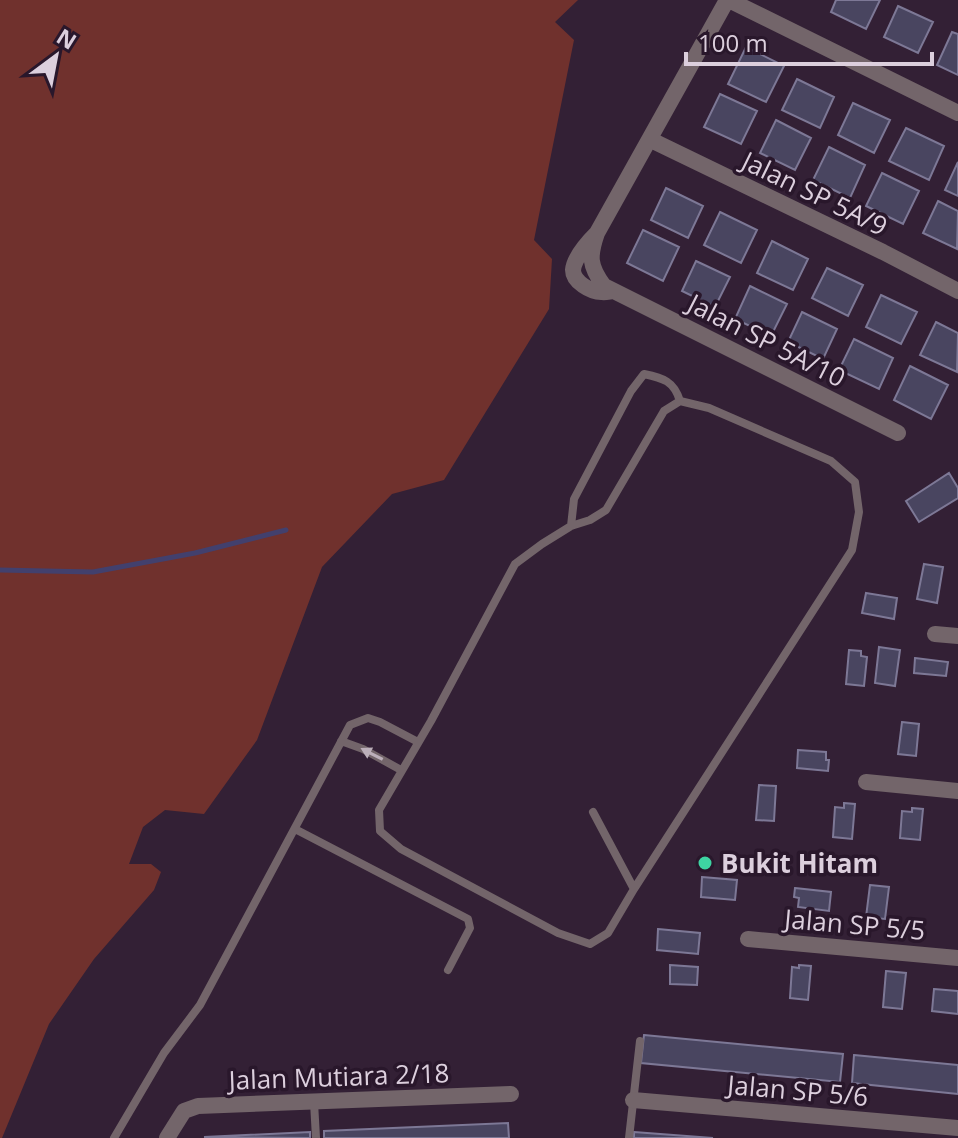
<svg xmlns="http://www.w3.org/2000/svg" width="958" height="1138" viewBox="0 0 958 1138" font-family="'Open Sans',sans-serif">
<rect width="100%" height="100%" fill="#332035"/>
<path fill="#70312d" d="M0,0h578l-23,22 19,18 -40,200 18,19 -3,50 -105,171 -52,14 -70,73 -65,173 -53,74 -39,-4 -22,17 -14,37h22l10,8 -7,18 -60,69 -45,65 -47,114h-2z"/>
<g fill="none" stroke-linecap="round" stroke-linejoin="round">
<path stroke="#42406d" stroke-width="5" d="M0,570l93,2 102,-19 91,-23"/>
</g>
<path fill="#494560" stroke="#7d7896" stroke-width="2" d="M836,0h44l-14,29 -35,-17z
M898,6l35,16 -15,31 -34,-16z
M952,32l6,2v41l-21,-10z
M746,47l38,19 -18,36 -38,-18z
M797,79l37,18 -14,31 -38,-18z
M720,94l37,17 -16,33 -37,-17z
M853,103l37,17 -16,33 -36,-18z
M776,120l35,18 -16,32 -35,-17z
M906,128l38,18 -15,34 -40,-19z
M829,147l36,18 -15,33 -37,-18z
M958,162v34l-13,-6z
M882,173l37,18 -16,33 -37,-18z
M666,188l37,18 -15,32 -37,-18z
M938,201l20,10 -1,38 -34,-16z
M720,212l37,18 -16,33 -37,-18z
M643,230l36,17 -16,34 -36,-18z
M772,241l36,18 -15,31 -36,-17z
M696,261l34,16 -15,30 -33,-16z
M827,268l36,17 -15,31 -36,-18z
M750,286l37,18 -16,32 -36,-17z
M881,295l36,17 -16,32 -35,-17z
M802,312l35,17 -14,30 -35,-17z
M936,322l22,11 -1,39 -37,-17z
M854,339l39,19 -14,31 -40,-19z
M910,366l38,19 -17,34 -37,-19z
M949,473l9,15v10l-39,24 -13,-21z
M924,564l19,3 -6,36 -20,-4z
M866,593l31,5 -3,21 -32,-6z
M879,647l21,3 -5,36 -20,-3z
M849,650l12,1v5l6,1 -3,29 -18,-2z
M915,658l33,4 -2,14 -32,-3z
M902,722l17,2 -3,32 -18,-2z
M798,750l28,2v8h3l-1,11 -31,-3z
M759,785l17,1 -2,35 -18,-1z
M844,803l11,1 -3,35 -19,-2 2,-30 9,1z
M912,808l11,1 -3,31 -20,-2 2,-27 10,1z
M702,877l35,3 -2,20 -34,-3z
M870,885l19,2 -4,32 -19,-2z
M795,888l36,4 -2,19 -31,-4 1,-9 -5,-1z
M658,929l42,4 -2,21 -41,-4z
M670,965l28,2 -1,18 -27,-1z
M799,965l12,1 -3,34 -18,-2 2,-31 7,1z
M886,971l20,2 -4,36 -19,-2z
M934,989l24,2v23l-26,-3z
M644,1035l199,19 -3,28 -199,-19z
M854,1055l104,10v29l-106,-11z
M508,1123l1,15h-185v-7z
M310,1132v6l-106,-1z
M634,1132l79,6h-79z"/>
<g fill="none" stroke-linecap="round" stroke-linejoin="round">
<path stroke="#73656a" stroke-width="8" d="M680,401l29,7 122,53 24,21 4,30 -7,38 -218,339 -26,44 -18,11 -32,-11 -157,-84 -21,-18 -1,-21 52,-89 84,-157 27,-20 29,-18 19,-6 16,-10 58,-99z
M571,526l3,-27 57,-108 13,-17c19,4 30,7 36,27
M341,741l22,8 38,21
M593,812l41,77
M295,829l173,90 2,9 -22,42
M314,1102l2,36
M114,1138l50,-85 36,-48 150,-280 18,-7 12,4 38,20
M629,1138l11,-97"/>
<path stroke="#73656a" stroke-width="16" d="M729,0l229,113
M651,140l232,112 75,39
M597,233l130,-233
M614,291c-4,0 -8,2 -13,1 -10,0 -28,-10 -28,-22 1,-12 16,-29 24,-37 -8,23 -8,33 7,53l294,147
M935,634l23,2
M866,782l92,9
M748,939l210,19
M633,1100l325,28
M167,1138l17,-27 14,-5 313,-12"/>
</g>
<defs><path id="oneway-solid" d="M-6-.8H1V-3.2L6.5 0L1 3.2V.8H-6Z" transform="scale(2)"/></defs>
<use fill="#bcafba" href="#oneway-solid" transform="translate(372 754) rotate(-153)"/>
<circle fill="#3ed4a2" stroke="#29172b" stroke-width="3" cx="705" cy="863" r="8"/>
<g text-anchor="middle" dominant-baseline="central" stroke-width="7" stroke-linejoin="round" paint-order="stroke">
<g font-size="26" fill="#dccfdd" stroke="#29172b">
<text transform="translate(815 193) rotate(26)">Jalan SP 5A/9</text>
<text transform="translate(767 340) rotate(27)">Jalan SP 5A/10</text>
<text transform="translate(855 924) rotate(5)">Jalan SP 5/5</text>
<text transform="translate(339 1076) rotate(-2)">Jalan Mutiara 2/18</text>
<text transform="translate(798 1090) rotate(5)">Jalan SP 5/6</text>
</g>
<g font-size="26" font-weight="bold" fill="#dccfdd" stroke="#29172b" text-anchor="start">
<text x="721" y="863">Bukit Hitam</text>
</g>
</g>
<g transform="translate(56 56) rotate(32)" stroke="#29172b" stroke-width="6" paint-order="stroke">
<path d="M0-6L14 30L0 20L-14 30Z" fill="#dccfdd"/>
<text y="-12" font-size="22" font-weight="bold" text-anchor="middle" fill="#dccfdd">N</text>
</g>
<path d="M686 52v12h246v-12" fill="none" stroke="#dccfdd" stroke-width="4"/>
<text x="698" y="52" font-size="24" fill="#dccfdd" stroke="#29172b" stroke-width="6" paint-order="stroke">100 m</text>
</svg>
